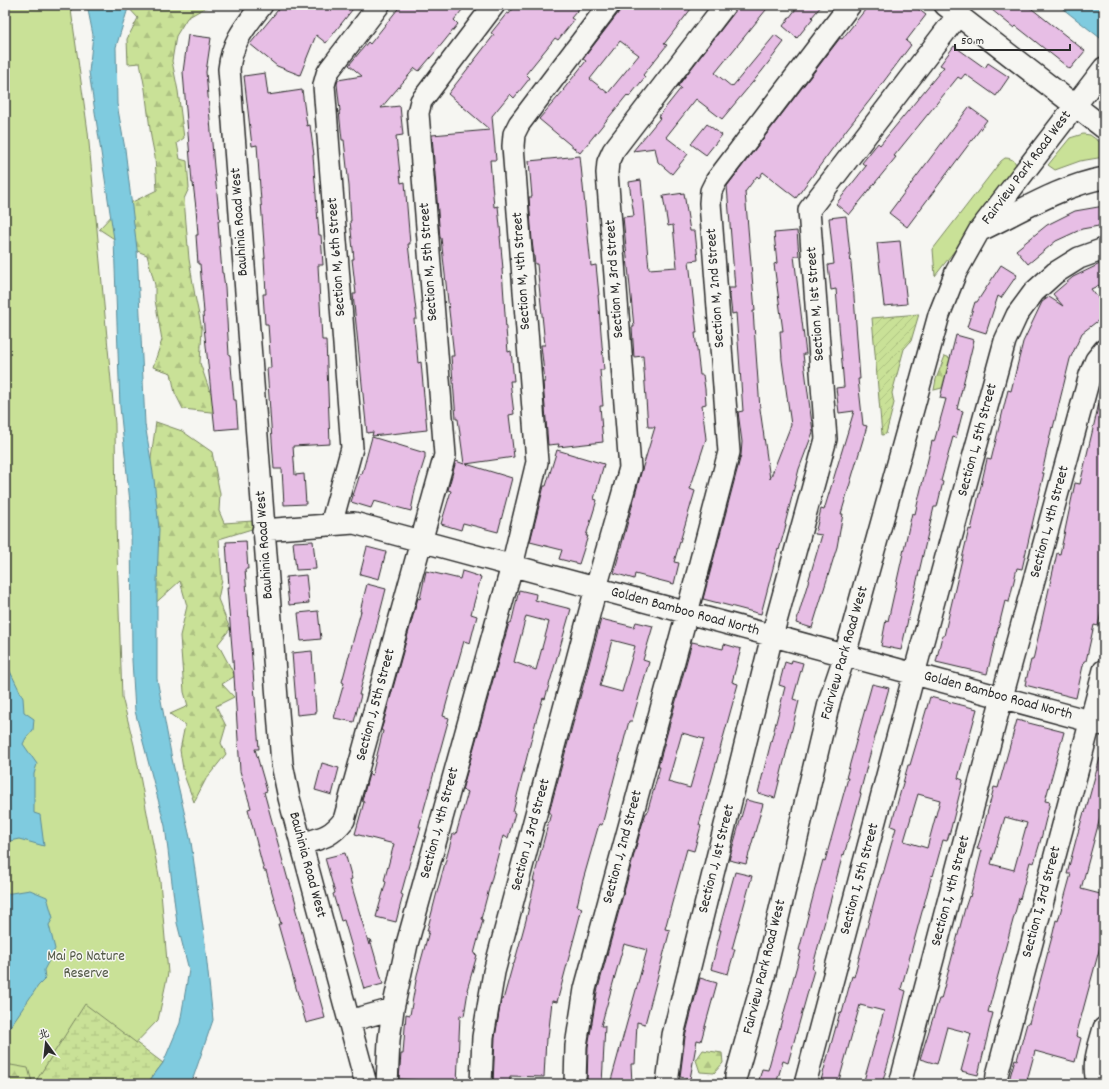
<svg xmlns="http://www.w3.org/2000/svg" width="1109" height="1089" viewBox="0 0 1109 1089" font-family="Dekko,'LXGW WenKai TC',sans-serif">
<defs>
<pattern id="forest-firs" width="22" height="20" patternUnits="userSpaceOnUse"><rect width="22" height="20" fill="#c9e197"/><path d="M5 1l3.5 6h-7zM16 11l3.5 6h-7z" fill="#adc182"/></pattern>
<pattern id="wetland-marsh" width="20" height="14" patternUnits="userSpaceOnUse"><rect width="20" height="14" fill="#c9e197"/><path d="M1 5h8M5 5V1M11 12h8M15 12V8" fill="none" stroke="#adc182"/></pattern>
<pattern id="garden-furrows" width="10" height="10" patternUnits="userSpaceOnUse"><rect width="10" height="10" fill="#c9e197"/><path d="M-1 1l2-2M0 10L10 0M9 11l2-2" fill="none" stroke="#adc182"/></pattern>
</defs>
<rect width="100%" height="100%" fill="#f6f6f2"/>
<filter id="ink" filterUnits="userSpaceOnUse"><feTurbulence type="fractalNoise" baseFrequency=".025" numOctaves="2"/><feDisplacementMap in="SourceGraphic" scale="8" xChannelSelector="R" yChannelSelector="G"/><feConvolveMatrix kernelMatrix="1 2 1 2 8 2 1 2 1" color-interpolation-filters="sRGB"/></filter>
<g filter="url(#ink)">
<path fill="#c9e197" stroke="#7a8661" d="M5,5h65l1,5 17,122 27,292 1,100 6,173 12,48 26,136 8,92 -10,47 -62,64h-91z
M1083,134l7,1 14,10v12l-24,4 -25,9 -7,-5 22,-27z
M1005,158c9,0 14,6 10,14l-80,104 -2,-27 68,-88z"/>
<path fill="url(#forest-firs)" stroke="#7a8661" d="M126,5h84l-23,13 -11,18 -4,25 6,30 6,47 -7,5 3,16 7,2 2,27 -5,11 5,60 6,37 7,33 -2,34 10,29 21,8 -11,13 -37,-4 -8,-16 -4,-20 -18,-6 9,-27 -7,-40v-15l-8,-30 -22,-9 -26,-17 19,-20 39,-19 -2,-33 -4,-20 -6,-48 -5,-26 -12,1 -1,-25 11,-21z
M945,356l5,2 -8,30 -8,2 2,-11z
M156,422l26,9 30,21 8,42 -1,17 5,12 29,-2 2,7 -36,11 3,41 -4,19 12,30 -12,15 17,32 -13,8 12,13 -18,9 10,20 -5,17 5,11 -20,25 -12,23 -10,-27 -4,-25 5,-25 -15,-11 18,-8 -4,-14 -4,-56 7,-30 -7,-25 -29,26 -3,-128z
M703,1050l19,3 1,10 -9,10 -14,-1 -4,-12z
M5,1064l23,4 4,14 -2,2h-25z"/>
<path fill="url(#wetland-marsh)" stroke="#7a8661" d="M85,1004l78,59 -16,21h-113z"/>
<path fill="url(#garden-furrows)" stroke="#7a8661" d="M919,314l-8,27 -7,8 -12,44 2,10 -8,31 -4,1 -10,-117z"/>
<path fill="#7fcbdf" stroke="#5d8b97" d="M87,5h42l-13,42 1,57 8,45 12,100 8,175 9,55 5,50 -2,53v97l15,80 19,83 13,93 9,85 -22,64h-44l16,-21 17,-40 9,-53 -12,-47 -12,-97 -30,-115 -3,-51 -1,-148 -11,-105 -6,-168 -25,-167 4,-37z
M1058,5h46v36z
M5,657v4l18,37 1,14 10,7 -1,11 -7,8 -3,6 14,20 -3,10v39l6,2 4,31 -25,-7 -14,3z
M30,890l17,7 6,21 -4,7 6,24 -11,21 1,9 -7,7 -33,48v-140z"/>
<path fill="#e7bee5" stroke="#2b2b2b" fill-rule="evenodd" d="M282,5h74l-30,38 -10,-8 -16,40 -23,-9 -27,-22z
M401,5h65l-12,15 4,4 -16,20 -23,27 -4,-3 -34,40 19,-2 3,29 -7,1 5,47 4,-1 5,62h-2l9,75h-3l4,44 3,-1 6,68 -55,6 1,-4 -6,1 -3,-29 -11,-110h3l-4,-35h2l-4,-38h1l-2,-35 -5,-46h-2l-3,-29h1l-3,-27 1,-4 24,-4 -13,-11 19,-23 2,2z
M516,5h66l-11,13 3,2 -16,20 -3,-2 -29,36 4,4 -16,20 -4,-4 -18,22 4,44h-6l4,47 4,-1 3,30h-1l3,33h-1l4,60 2,23 3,-1 3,30h-4l4,33 -5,1 5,42 -48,7 46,14 -14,54 -35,-9 -2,7 -20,-6 10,-33 -3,-1 8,-29 8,3 -6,-45h-2l-5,-63h3l-13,-118h-1l-8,-103 58,-5 -42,-36 46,-59 -3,-2 16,-20 2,1z
M622,5h72l-30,39 3,1 -24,30 2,2 -16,20 -2,-2 -47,58 -41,-34 25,-29h-1l23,-29 -3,-2 36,-47zM620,41l19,14 -31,38 -18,-14z
M740,5h30l-55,68 17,14 43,-52 9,7 -22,29 -40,48 -26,-20 -30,38 22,17 -16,20 -14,-12 -3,-14 -22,3 27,-33 -2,-1 23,-29 -3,-2z
M799,5h23l-10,12 1,1 -16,20 -14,-12z
M869,5h44l13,10 -20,26 5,4 -41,55 -23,29 -51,69 -33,-26 -4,6 -2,-2 -12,16 10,119h-2l7,98 10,70 21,-54 -9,-65 -2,-29h3l-9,-67 3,-1 -3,-30 23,-2 2,25h-5l12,98h-3l10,78 -14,37 -14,55 1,1 -7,25 -1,-1 -17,65 -58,-15 38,-144 1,-13 -4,-30 5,-1 -7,-98 -4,1 -3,-26h6l-8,-102 113,-148 2,1z
M986,5h41l58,46 -15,18 -54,-43 -2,2z
M188,35l23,3 -5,34 8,95 6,54h-2l4,52h1l2,14 4,68h1l4,45h2l2,28 -23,2 -11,-103 -1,-14h1l-4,-49h-2l-2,-29h2l-2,-27 -3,-25h-1l-9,-111z
M954,46l31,22 3,-5 21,14 -13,19 -31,-22 -4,5 -3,-2 -64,79 2,1 -47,58 -13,-11 30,-38 -4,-3 16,-20 2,2 64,-78 -4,-2z
M265,73l3,22 34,-5 5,36 3,-1 4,30h-1l6,80h2l2,30h-5l4,75h4l4,104 -37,2 2,29 9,-1 2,30 -22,1 -2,-36h-8l-7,-101h4l-3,-44h-3l-2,-30h3l-2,-36h1l-8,-113 -5,1 -8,-70z
M969,107l18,13 -80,107 -18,-14z
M707,124l15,11 -16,20 -15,-11z
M580,156l11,110 5,-1 3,30h-1l6,75h-4l3,36h-3l3,36 -45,5 1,-3 -11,1 -5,-63h2l-4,-37h4l-8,-81h-2l-3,-23 -3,-44h3l-3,-36z
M641,180l8,89 28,-2 -4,-42 -5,1 -5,-30 21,-3 6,38h5l3,29 -9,1 8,72h-2l5,42h3l2,14 1,15 -4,1 4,34 -16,50 5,2 -21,71 5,1 -5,21 -39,-10 -1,5 -20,-6 27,-100 14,-46h-7l-5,-71 -9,1 -2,-30h2l-11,-110 11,-1 -5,-34z
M1104,206v19l-22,4 -26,12 -28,23 -12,-14 31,-25 28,-14z
M846,216l7,67 7,96h-2l5,46 4,1 -26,88h2l-6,33 -25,81 -16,-5 26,-88 -7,-1 6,-25 3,1 30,-99 -15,2 -3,-25 8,-1 -8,-98 -5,1 -3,-25 6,-1 -5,-46z
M900,241l7,63 -23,2 -7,-63z
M1104,262v21l-13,6 13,17v10l-22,17 -12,26 -17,69 -1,-1 -10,46h2l-22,96 -5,-1 -8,34 -4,-1 -18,73 -51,-12 6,-26h2l25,-107 2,1 16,-71 4,1 17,-70 3,1 12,-49 19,-40 7,-5 14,9 -10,-12 20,-17z
M1001,265l16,10 -16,23 -3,-2 -12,37 -19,-6 8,-25h2z
M956,335l18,5 -17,69 6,2 -7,27 -3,-1 -12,44 2,1 -6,25h-3l-33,143 -20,-4 5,-26 2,1 24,-108 3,1 14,-59 3,-14 2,1 12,-43 -6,-1z
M1099,403l5,1v195l-6,27 -4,-1 -8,36h-2l-8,37 -51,-13 6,-25h2l24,-107 3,1 15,-71 5,1z
M372,437l53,16v5l-10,32 -4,21 -37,-10 -3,7 -20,-6 9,-28h2z
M557,450l47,14 -10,35 3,1 -11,36h2l-9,28 -20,-5 3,-9 -32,-8 14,-56h2z
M246,541l2,28h-3l14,180h-4l12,42 -3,1 24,88h1l4,13 4,14h-2l30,111 -19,5 -28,-99h3l-15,-53h-2l-16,-62 3,-1 -11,-37 -7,-111 -6,-73h2l-3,-45z
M313,541l3,28 -20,1 -3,-28z
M367,547l19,5 -7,27 -19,-5z
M426,571l34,8 2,-8 19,6 -10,37 6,2 -7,27 -6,-2 -15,53 -6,22 6,2 -30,109h2l-8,27h-1l-11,40 2,1 -7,27 -20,-5 10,-35 -2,-1 10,-37 -39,-10 9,-32 -2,-1 7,-27 3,1 11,-44 -2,-1 2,-6 35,-126 2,1z
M306,575l3,28 -20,2 -3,-28z
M367,584l19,5 -27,106h2l-7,27 -20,-4 10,-35 -2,-1 19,-71h-1z
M519,590l17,4 -1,6 36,9 -26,90 -2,-1 -7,23 -23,91 2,1 -7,25 -5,-2 -22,83 2,1 -9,34 3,1 -10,35 1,1 -4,25 -4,-1 -3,69h-21l1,-2 -38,-3 2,-25h2l3,-40 4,1 7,-40 12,-44h-2l9,-35 17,-62h3l12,-42 -6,-2 47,-167 2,1zM526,616l23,6 -13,48 -22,-8z
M318,611l3,28 -20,2 -3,-28z
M601,619l33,8 2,-5 17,4 -10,34 6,2 -17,59h-3l-27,104 -3,-1 -16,56 -6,26 5,2 -25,94 -5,-1 -4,37h-2l-2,39 -34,-1v8h-17l2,-46 6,-38h2l10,-36h1l12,-44 9,-39h-2l18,-68h-2zM612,640l23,6 -13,46 -22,-6z
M692,642l31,7 1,-5 17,5 -9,33 6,2 -39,141 2,1 -7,25 -7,-2 -15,54 -7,26 5,1 -25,94 -8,-2 -2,42h-4l1,20h-22l37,-134 -23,-6 -23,82h4l-3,58h-15l1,-37 9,-55 45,-167 4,-12h1l13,-46h-2zM682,733l22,6 -14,49 -22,-6z
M312,651l4,62 -19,2 -5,-62z
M792,660l11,3 -10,36 6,2 -24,97 -17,-5 27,-106 -6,-2 6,-23 6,2z
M872,684l17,4 -20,70 -9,35 1,1 -17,61 -1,-1 -31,115 2,1 -26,93 -5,-2 -7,23h-18l4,-15 6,1 33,-119 -2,-1 17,-65 7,-25 2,1 23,-83h-2z
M930,697l47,12 -19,69 5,2 -12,48 -4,13 -4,-1 -10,36 -1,-1 -31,114 5,2 -12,51 -12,42h-19l21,-73 -24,-6 -22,79h-18l20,-72 2,1 10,-37 2,1 24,-91 4,-12h1l13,-46 -5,-2 17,-61h2zM918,794l22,6 -13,48 -23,-7z
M1017,720l47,12 -19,69 5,1 -9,37 -7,24 -4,-1 -10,37 -1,-1 -31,114 5,1 -15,62 -17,-4 10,-37 -1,-1 -23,-6 -10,37 -17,-5 19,-60h2l24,-91 4,-12 1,1 12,-47 -5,-1 4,-12 13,-50 4,1zM1005,817l22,6 -13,47 -23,-6z
M1100,758h4v45l-23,86 23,6v37l-28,104 5,2 -6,24 -40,-11 -9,33h-18l7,-25 2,1 10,-37h2l24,-90 3,-13 2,1 13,-47h-4l10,-38 7,-24 1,1z
M322,763l17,5 -7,27 -17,-5z
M746,800l17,4 -17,60 -17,-4z
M345,853l7,26 -2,1 19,65 1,-6 13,45 -19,5 -20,-69 -3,1 -8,-27 2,-1 -10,-35z
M735,872l17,4 -20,73h3l-7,25 -17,-5 10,-39h-2z
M700,978l17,5 -16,58 -4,-1 -7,39 -10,-2 5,-40z"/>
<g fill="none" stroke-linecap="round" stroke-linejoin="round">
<defs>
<path id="minor" d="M262,5c-17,22 -30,36 -33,64l53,695 7,34 77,286
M945,5l159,123
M981,230c38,-18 82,-45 123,-52
M331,525l21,-77 -28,-363 3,-11 3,-5 49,-64
M263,530l91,-7 750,202
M301,844c20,-6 29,-6 43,-24l101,-365 -27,-342 3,-12 4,-5 69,-91
M349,1021l44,-12
M387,1084l2,-44 4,-31 14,-65 105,-378 25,-104 -24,-316 1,-12 5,-10 90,-119
M481,1084l2,-47 11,-65 102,-384 34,-120 -23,-295 1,-11 5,-11 112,-146
M575,1084l1,-38 9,-57 102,-376 42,-161 -19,-249 1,-12 5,-10 134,-176
M667,1084l6,-49 99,-399 54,-197 -17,-229 149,-195
M736,1084v-8l29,-103 65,-274 15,-44 94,-340 17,-43 23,-41 125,-163
M805,1084l109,-410 91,-333 12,-26 17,-23 21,-19 24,-15 25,-9
M900,1084l102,-387 88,-322 6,-15 8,-10
M996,1084l1,-9 107,-405
M1098,1084c-7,-19 1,-37 6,-56"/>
</defs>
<use href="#minor" stroke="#2b2b2b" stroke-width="24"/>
<use href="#minor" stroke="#f6f6f2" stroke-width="21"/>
</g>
</g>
<g text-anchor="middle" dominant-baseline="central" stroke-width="3" stroke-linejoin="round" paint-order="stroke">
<g font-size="15" fill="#2b2b2b" stroke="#f6f6f2">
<text transform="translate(1027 168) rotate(-53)">Fairview Park Road West</text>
<text transform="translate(240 222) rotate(-94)">Bauhinia Road West</text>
<text transform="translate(337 257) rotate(-94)">Section M, 6th Street</text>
<text transform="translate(429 262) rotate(-94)">Section M, 5th Street</text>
<text transform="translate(522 271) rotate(-94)">Section M, 4th Street</text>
<text transform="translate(615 279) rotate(-94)">Section M, 3rd Street</text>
<text transform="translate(716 288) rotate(-94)">Section M, 2nd Street</text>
<text transform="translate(816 304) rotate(-94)">Section M, 1st Street</text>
<text transform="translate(978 440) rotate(-75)">Section L, 5th Street</text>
<text transform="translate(1050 522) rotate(-75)">Section L, 4th Street</text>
<text transform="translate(265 545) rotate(-94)">Bauhinia Road West</text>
<text transform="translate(685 612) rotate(15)">Golden Bamboo Road North</text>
<text transform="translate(845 653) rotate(-74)">Fairview Park Road West</text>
<text transform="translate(998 696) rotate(15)">Golden Bamboo Road North</text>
<text transform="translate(376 705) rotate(-75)">Section J, 5th Street</text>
<text transform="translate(440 823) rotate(-75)">Section J, 4th Street</text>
<text transform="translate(531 835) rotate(-75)">Section J, 3rd Street</text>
<text transform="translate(623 847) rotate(-75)">Section J, 2nd Street</text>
<text transform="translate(717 859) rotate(-76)">Section J, 1st Street</text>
<text transform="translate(307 865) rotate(75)">Bauhinia Road West</text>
<text transform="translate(860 879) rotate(-75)">Section I, 5th Street</text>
<text transform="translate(951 891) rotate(-75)">Section I, 4th Street</text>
<text transform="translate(1042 902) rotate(-75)">Section I, 3rd Street</text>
<text transform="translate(765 967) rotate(-76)">Fairview Park Road West</text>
</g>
<g font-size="15" fill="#525846" stroke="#f6f6f2">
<text x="86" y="957">Mai Po Nature<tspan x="86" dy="17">Reserve</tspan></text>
</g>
</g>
<rect width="1109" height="1089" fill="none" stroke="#f6f6f2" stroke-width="20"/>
<rect x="10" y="10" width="1089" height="1069" fill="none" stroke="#2b2b2b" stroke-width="1.5" filter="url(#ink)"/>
<g transform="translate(46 1043) rotate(345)" stroke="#f6f6f2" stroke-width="3" paint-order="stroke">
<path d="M0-3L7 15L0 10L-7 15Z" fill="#2b2b2b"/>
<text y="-6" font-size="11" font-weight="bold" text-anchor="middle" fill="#2b2b2b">北</text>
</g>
<path d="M955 44v6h115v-6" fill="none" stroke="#2b2b2b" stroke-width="2"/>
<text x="961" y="44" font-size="12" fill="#2b2b2b" stroke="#f6f6f2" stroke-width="3" paint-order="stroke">50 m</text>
</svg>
